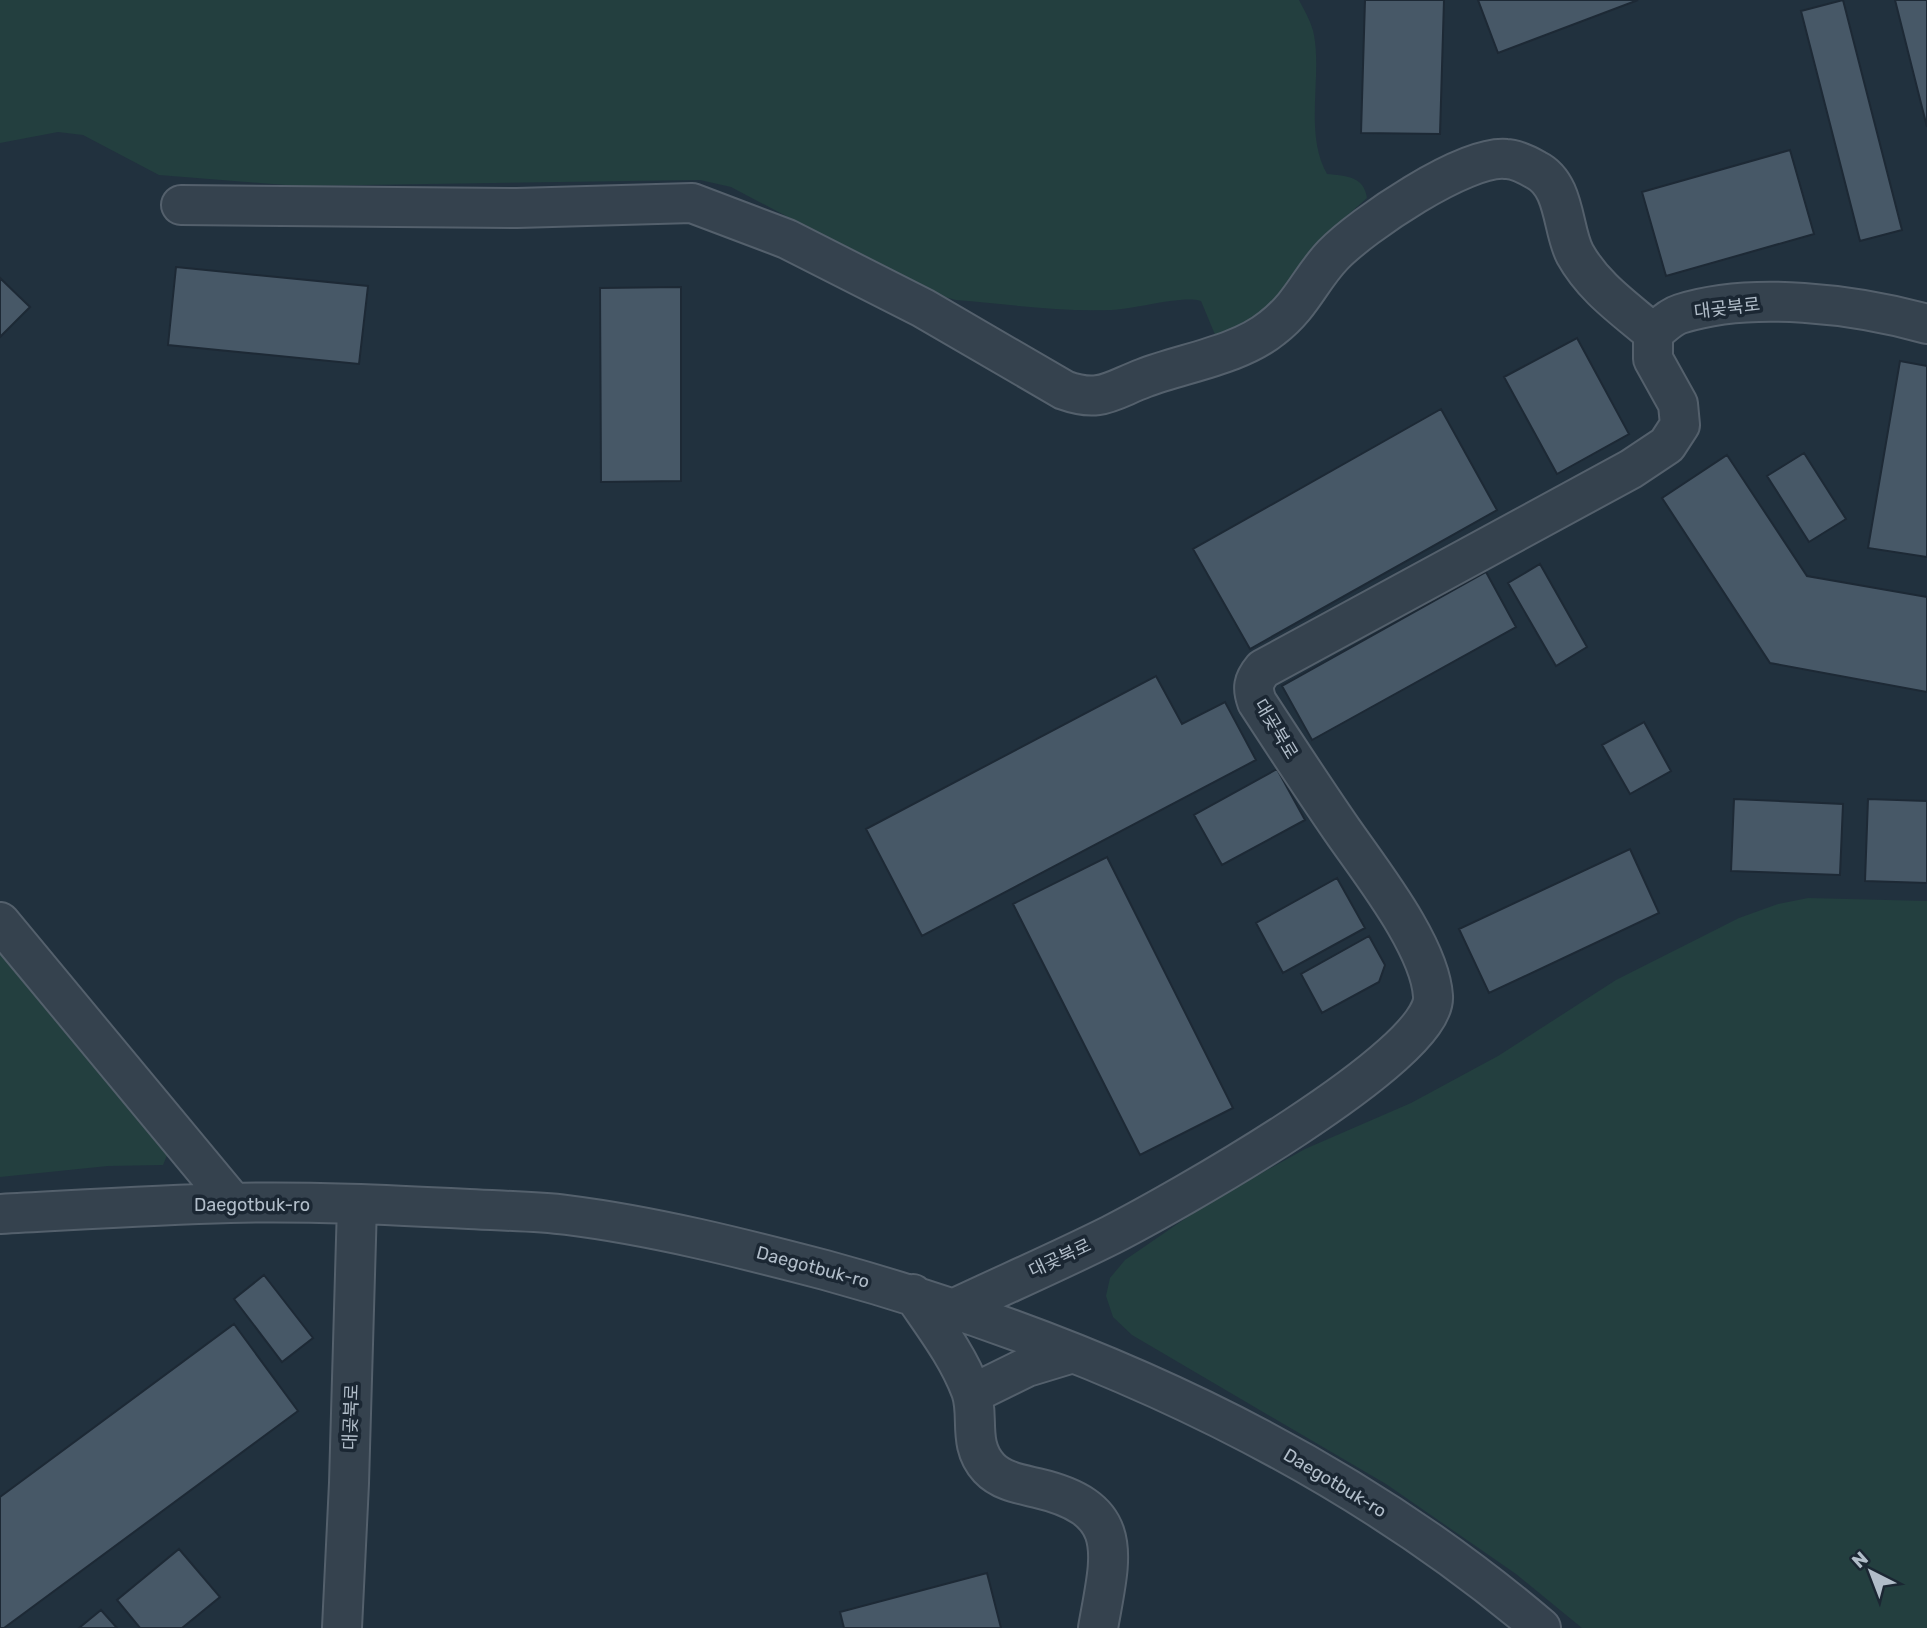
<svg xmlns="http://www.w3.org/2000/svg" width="1927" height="1628" viewBox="0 0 1927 1628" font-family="Rubik,'Noto Sans KR',sans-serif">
<rect width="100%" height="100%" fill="#21313e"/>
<path fill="#233f3f" d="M0,0h1299c5,10 13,23 15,35 8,44 -10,98 13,139 19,2 37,2 40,24l-42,37 -30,47 -27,30 -52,25 -15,-36c-19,-6 -65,8 -90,9 -51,2 -104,-6 -155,-10l-22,-6 -203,-107 -31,-7 -403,6 -138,-11 -76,-40 -25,-3 -58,11z
M1808,898l119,3v727h-345l-66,-54 -130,-90 -254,-149 -19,-18 -7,-21 4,-18 15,-18 83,-57 97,-54 106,-46 87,-47 118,-76 123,-62 39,-14z
M0,953l168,200 -5,12 -55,1 -108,11z"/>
<path fill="#475867" stroke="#1d2935" stroke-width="2" d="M1365,0h79l-4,134 -79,-1z
M1478,0h160l-140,53z
M1843,0l59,230 -42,11 -59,-230z
M1895,0h32v127z
M1790,150l24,84 -148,42 -24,-84z
M176,267l192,19 -9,78 -191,-19z
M0,278l30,29 -30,30z
M681,287v194l-80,1 -1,-194z
M1577,338l52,96 -72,40 -53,-97z
M1900,361l27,5v191l-59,-9z
M1441,409l56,101 -247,139 -57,-100z
M1804,453l42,66 -37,23 -42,-66z
M1727,455l80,121 120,21v95l-157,-29 -108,-165z
M1540,564l47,83 -31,19 -48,-83z
M1486,572l30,55 -204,113 -30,-54z
M1156,676l26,48 43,-22 31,58 -334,176 -56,-107z
M1644,722l27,49 -41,23 -28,-49z
M1277,769l28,51 -83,45 -28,-50z
M1734,799l109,5 -3,71 -109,-4z
M1868,799l59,2v82l-62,-2z
M1630,849l29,64 -170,80 -30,-64z
M1107,857l126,251 -93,47 -127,-251z
M1337,878l28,50 -82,45 -27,-50z
M1369,936l16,29 -6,17 -57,31 -21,-39z
M264,1275l49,63 -31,24 -48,-63z
M234,1324l64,87 -294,217h-4v-131z
M179,1549l41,48 -38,31h-42l-23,-28z
M987,1573l14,55h-157l-4,-16z
M101,1610l16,18h-38z"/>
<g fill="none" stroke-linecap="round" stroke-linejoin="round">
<defs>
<path id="minor" d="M181,205l336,3 175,-5 95,36 136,69 141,82c36,13 46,1 80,-12 39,-15 95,-23 128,-50 30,-23 38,-49 61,-73 29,-30 132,-100 173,-96 9,0 23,7 30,11 30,15 26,60 39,84 19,34 49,54 78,79
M0,922l233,281
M0,1214c77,-4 154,-9 230,-11 79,-2 160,2 239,6 33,2 66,2 98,6 87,11 174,33 258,55 258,71 511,183 716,358
M913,1294c21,31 45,62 58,97 9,25 -4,53 18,77 12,13 31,16 48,20 90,21 74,66 61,140
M953,1309c53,-25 106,-48 158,-74 55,-28 327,-179 322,-239 -3,-50 -62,-124 -91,-166 -29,-42 -57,-85 -85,-128 -5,-14 -4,-21 6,-33l368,-200 36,-24 13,-20 -2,-21 -25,-45v-26c8,-6 17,-16 27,-19 72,-23 175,-10 247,10
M972,1394l55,-27 46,-14
M342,1628l7,-145 8,-278"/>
</defs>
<use href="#minor" stroke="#54606c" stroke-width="42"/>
<use href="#minor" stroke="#35424e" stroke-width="38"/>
</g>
<g text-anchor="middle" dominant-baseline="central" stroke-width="7" stroke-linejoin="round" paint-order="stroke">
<g font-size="18" fill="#b1bdc9" stroke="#1b2733">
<text transform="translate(1727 308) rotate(-7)">대곶북로</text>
<text transform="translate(1276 729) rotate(59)">대곶북로</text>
<text x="252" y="1205">Daegotbuk-ro</text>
<text transform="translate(1060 1258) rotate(-25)">대곶북로</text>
<text transform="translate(813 1267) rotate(15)">Daegotbuk-ro</text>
<text transform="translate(351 1417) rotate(-88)">대곶북로</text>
<text transform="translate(1335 1483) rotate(31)">Daegotbuk-ro</text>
</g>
</g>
<g transform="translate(1871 1572) rotate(318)" stroke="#1b2733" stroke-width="5" paint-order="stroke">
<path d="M0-5L12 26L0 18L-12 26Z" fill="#b1bdc9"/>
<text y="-10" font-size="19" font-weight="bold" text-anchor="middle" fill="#b1bdc9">N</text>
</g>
</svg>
